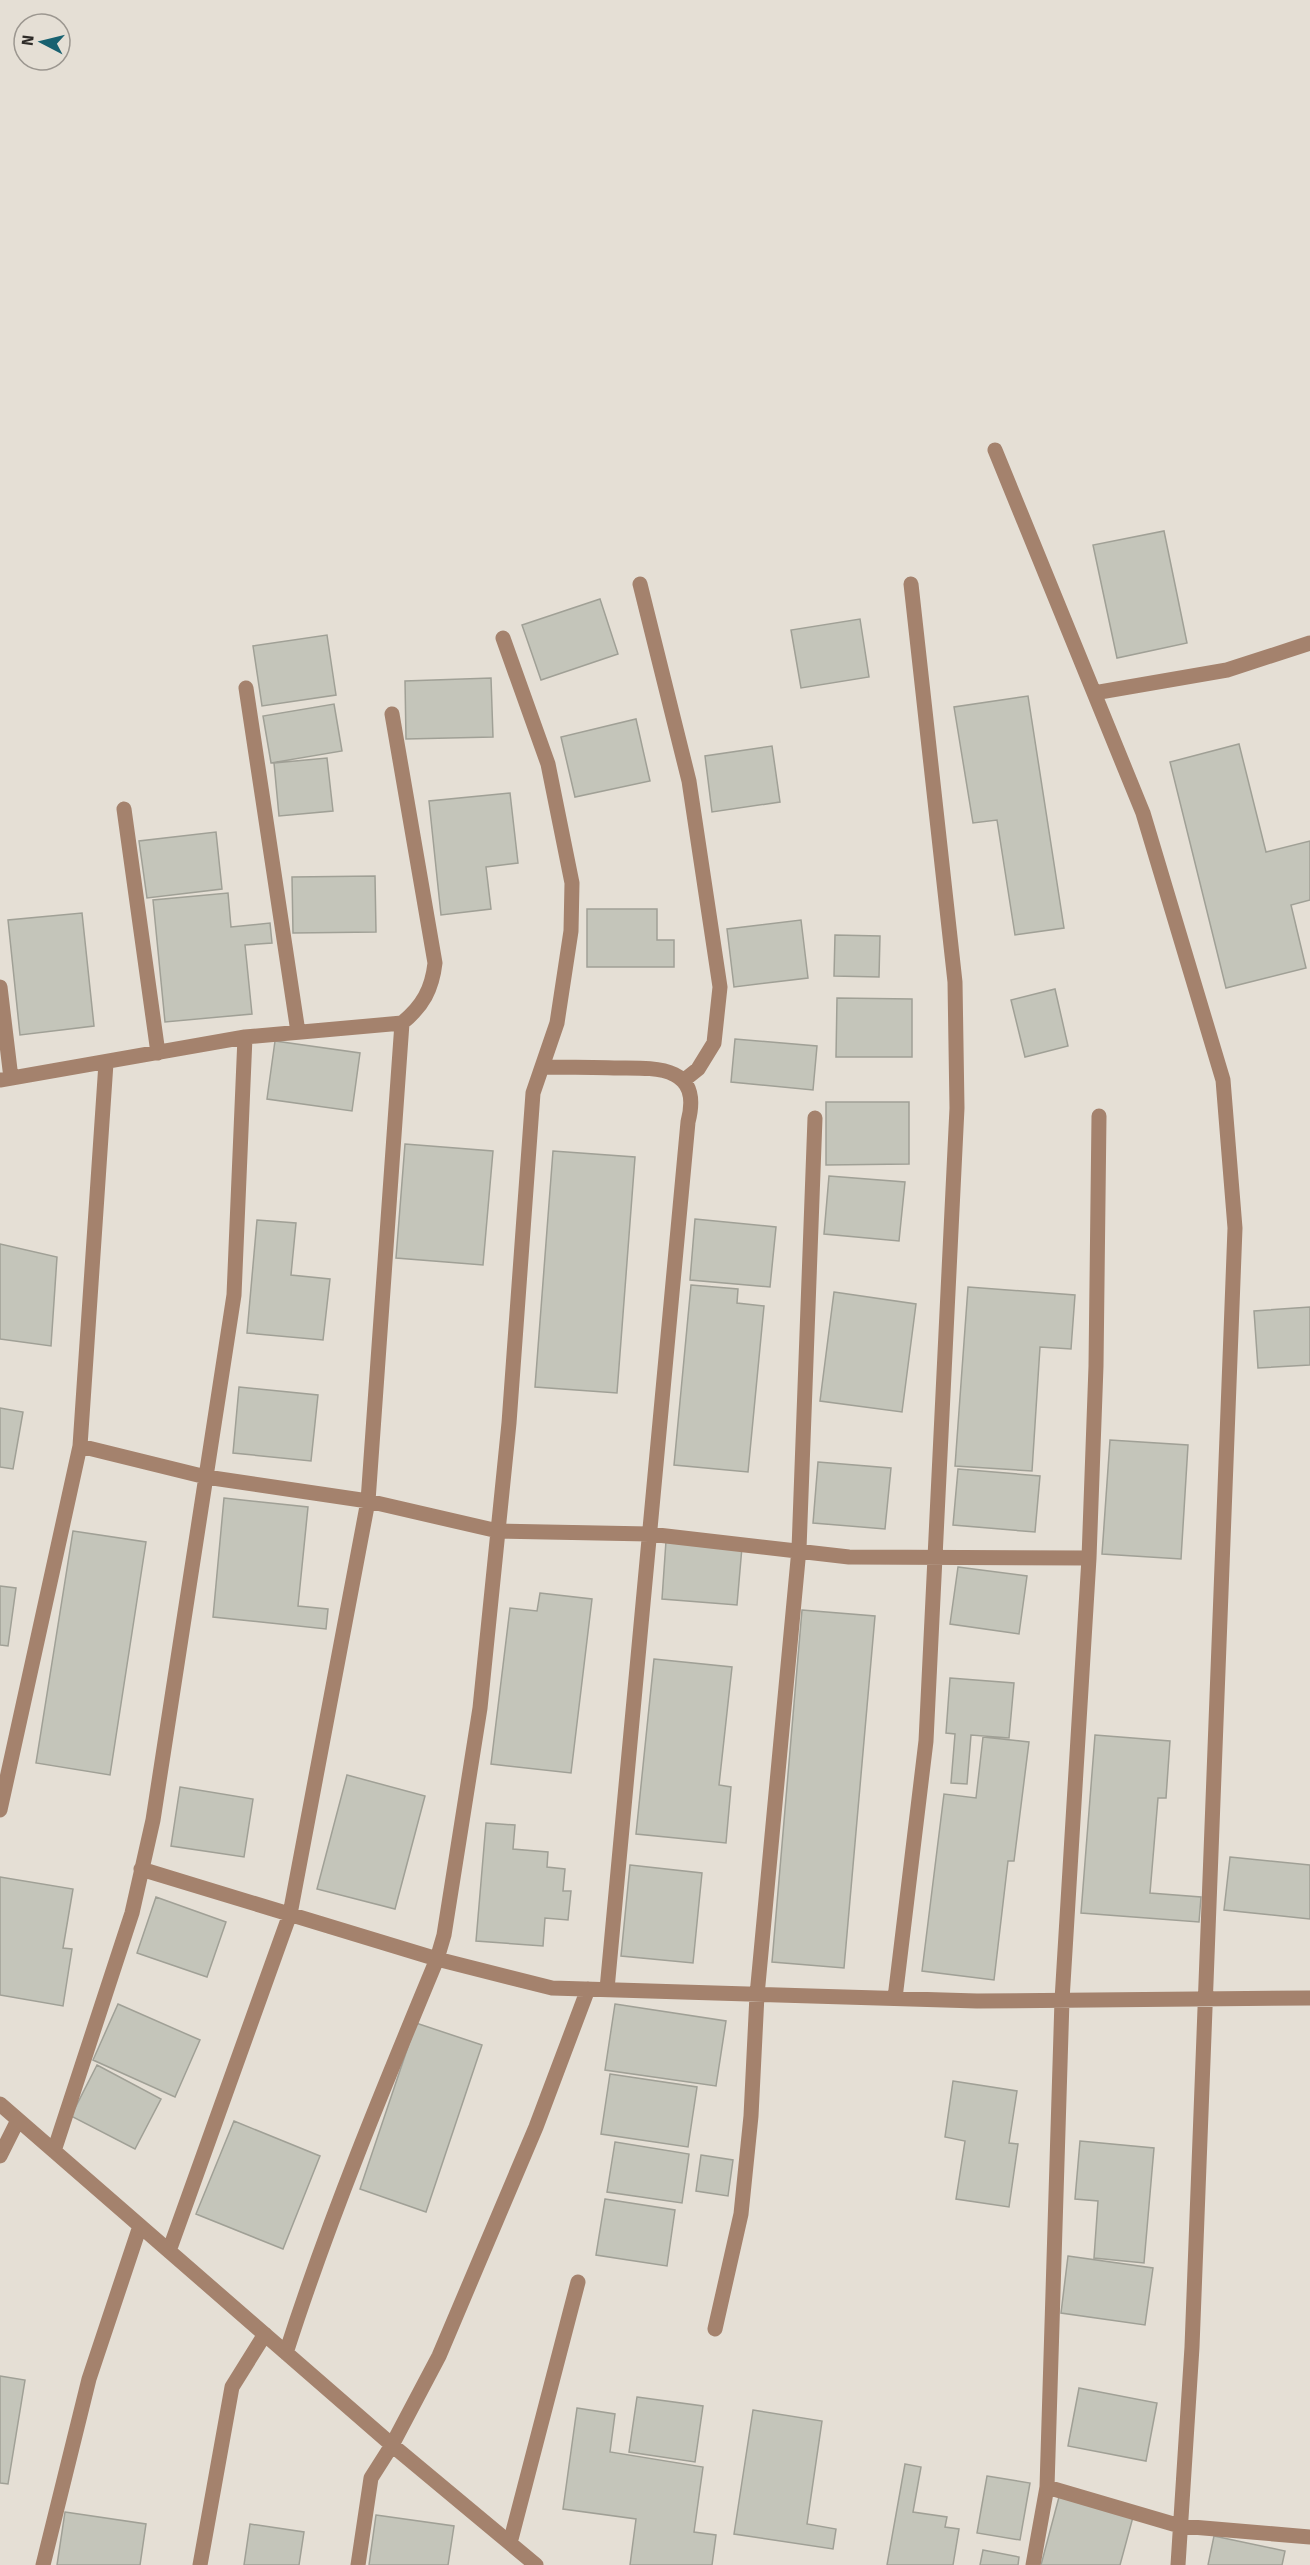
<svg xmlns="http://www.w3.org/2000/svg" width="1310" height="2565" viewBox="0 0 1310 2565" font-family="'Fira Sans',sans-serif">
<rect width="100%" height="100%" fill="#e5dfd5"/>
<path fill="#c4c5ba" stroke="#a0a096" stroke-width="1.5" d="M1164,531l23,112 -70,15 -24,-113z
M600,599l18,55 -77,26 -19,-55z
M860,619l9,58 -68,11 -10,-58z
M327,635l9,60 -74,11 -9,-60z
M491,678l2,59 -87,2 -1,-58z
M1028,696l36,232 -49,7 -18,-115 -24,3 -19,-116z
M334,704l8,47 -71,12 -8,-47z
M636,719l14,62 -75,16 -14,-60z
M1239,744l27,108 44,-11v59l-19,5 15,63 -80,20 -56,-226z
M772,746l8,56 -68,10 -7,-56z
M327,758l6,53 -54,5 -5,-53z
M510,793l8,70 -32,4 5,42 -50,6 -12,-114z
M216,832l6,57 -75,9 -8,-57z
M375,876l1,56 -83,1 -1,-56z
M228,893l3,34 39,-4 2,20 -27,2 7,69 -87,8 -12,-122z
M587,909h70v31h17v27h-87z
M82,913l12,113 -74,9 -12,-115z
M801,920l7,58 -74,9 -7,-58z
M835,935l45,1 -1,41 -45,-1z
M1055,989l13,57 -43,11 -14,-57z
M837,998l75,1v58h-76z
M735,1039l82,7 -4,44 -82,-8z
M275,1041l85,12 -8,58 -85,-12z
M826,1102h83v62l-83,1z
M405,1144l88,7 -10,114 -87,-7z
M553,1151l82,6 -18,236 -82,-6z
M829,1176l76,6 -6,59 -75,-7z
M695,1219l81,8 -6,60 -80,-7z
M257,1220l39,3 -5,52 39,4 -7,61 -76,-7z
M0,1244l57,13 -6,89 -51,-7z
M691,1285l47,4 -1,14 27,3 -16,166 -74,-7z
M968,1287l107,8 -4,54 -31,-2 -8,124 -77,-5z
M834,1292l82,12 -14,108 -82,-11z
M1310,1307v58l-52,3 -4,-57z
M239,1387l79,8 -7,66 -78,-8z
M0,1408l23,4 -10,57 -13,-2z
M1110,1440l78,5 -7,114 -79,-5z
M818,1462l73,6 -6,61 -72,-6z
M958,1469l82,7 -5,56 -82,-7z
M224,1498l84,9 -10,99 30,3 -2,20 -113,-12z
M73,1531l73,11 -36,233 -74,-12z
M666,1541l76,6 -5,58 -75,-6z
M958,1567l69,9 -8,58 -69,-10z
M0,1586l16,2 -8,58 -8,-1z
M540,1593l52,6 -21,174 -80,-9 19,-156 27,3z
M802,1610l73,6 -31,352 -72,-6z
M654,1659l78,8 -13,118 12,2 -5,56 -90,-9z
M950,1678l64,5 -5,55 -38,-3 -4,49 -16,-1 4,-49 -9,-1z
M1095,1735l75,6 -4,57h-8l-8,95 51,4 -2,25 -118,-9z
M983,1737l46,5 -15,119h-6l-14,119 -72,-9 22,-177 32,4z
M347,1775l78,21 -30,113 -78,-20z
M180,1787l73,12 -9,58 -73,-11z
M486,1823l29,2 -2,24 35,3 -1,15 18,2 -2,22h8l-3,29 -23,-2 -2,28 -67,-5z
M1230,1857l80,8v54l-86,-9z
M630,1865l72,8 -9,90 -72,-7z
M0,1877l73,12 -10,59 9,1 -9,57 -63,-11z
M156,1897l70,25 -19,55 -70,-24z
M118,2004l82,36 -25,57 -82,-37z
M615,2004l111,17 -10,65 -111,-16z
M416,2023l66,22 -56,167 -66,-23z
M97,2065l64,34 -26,50 -64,-33z
M610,2074l87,13 -9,60 -87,-13z
M953,2081l64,10 -8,52 9,1 -9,63 -53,-8 9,-58 -20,-4z
M234,2121l86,35 -37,93 -87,-35z
M1080,2141l74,7 -10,115 -50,-5 4,-57 -23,-2z
M615,2142l74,12 -7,49 -75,-11z
M701,2155l32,5 -5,36 -32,-5z
M605,2199l70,11 -8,56 -71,-11z
M1068,2256l85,12 -8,57 -84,-12z
M0,2376l25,4 -17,104 -8,-1z
M1079,2388l78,15 -11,58 -78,-15z
M637,2397l66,9 -8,56 -66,-10z
M577,2408l38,6 -5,38 93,15 -9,65 22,3 -4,30h-82l6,-46 -73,-10z
M753,2410l69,11 -15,103 29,5 -3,20 -99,-15z
M905,2464l16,3 -8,45 34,5 -2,10 14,2 -6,36h-66z
M987,2476l43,7 -10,57 -43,-7z
M1059,2497l74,20 -13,48h-79z
M65,2512l81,12 -6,41h-83z
M376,2515l78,11 -6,39h-79z
M250,2524l54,8 -5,33h-55z
M1214,2536l71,15 -3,14h-74z
M983,2550l36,7 -1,8h-38z"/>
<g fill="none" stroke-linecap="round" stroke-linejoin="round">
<path stroke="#a4826d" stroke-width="15" d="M995,450l148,363 80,267 12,148 -43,1119 -14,218
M640,584l49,197 31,206 -6,56 -16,26 -15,12
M246,688l52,344
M1094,693l133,-23 83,-27
M124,809l34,244
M0,987l11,91
M544,1067c23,0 46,0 70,1 40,0 89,-4 74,54l-81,867
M0,1080l245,-43 157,-14c21,-17 30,-34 33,-60l-43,-249
M80,1446l126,31 162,24 130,30 151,3 200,23 240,1
M0,1810l80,-364 26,-383
M141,1869l296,90 115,29 425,13 333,-3
M895,1998l31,-257 31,-633 -2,-126 -44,-398
M0,2104l392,341 144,120
M54,2151l78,-238 21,-93 81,-525 11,-258
M0,2156l18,-36
M169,2251l121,-337 78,-413 34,-478
M715,2329l26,-115 10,-98 6,-121 42,-446 16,-431
M286,2353c43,-134 97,-264 151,-394l7,-24 36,-227 29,-285 24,-330 24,-70 14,-92 1,-48 -24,-119 -45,-126
M1047,2487l133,39 130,11
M510,2543l68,-261
M43,2565l46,-186 51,-153
M200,2565l32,-178 33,-53
M358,2565l13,-87 21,-33 47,-89 97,-229 52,-138
M1033,2565l14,-78 15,-487 27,-442 7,-192 3,-250"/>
</g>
<g transform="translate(42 42) rotate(277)"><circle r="28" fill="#e5dfd5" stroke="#9c9790" stroke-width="1.5"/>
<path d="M0-4.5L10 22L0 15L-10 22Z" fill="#186170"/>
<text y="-9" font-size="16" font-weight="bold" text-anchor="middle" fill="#2e2b28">N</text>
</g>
</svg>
